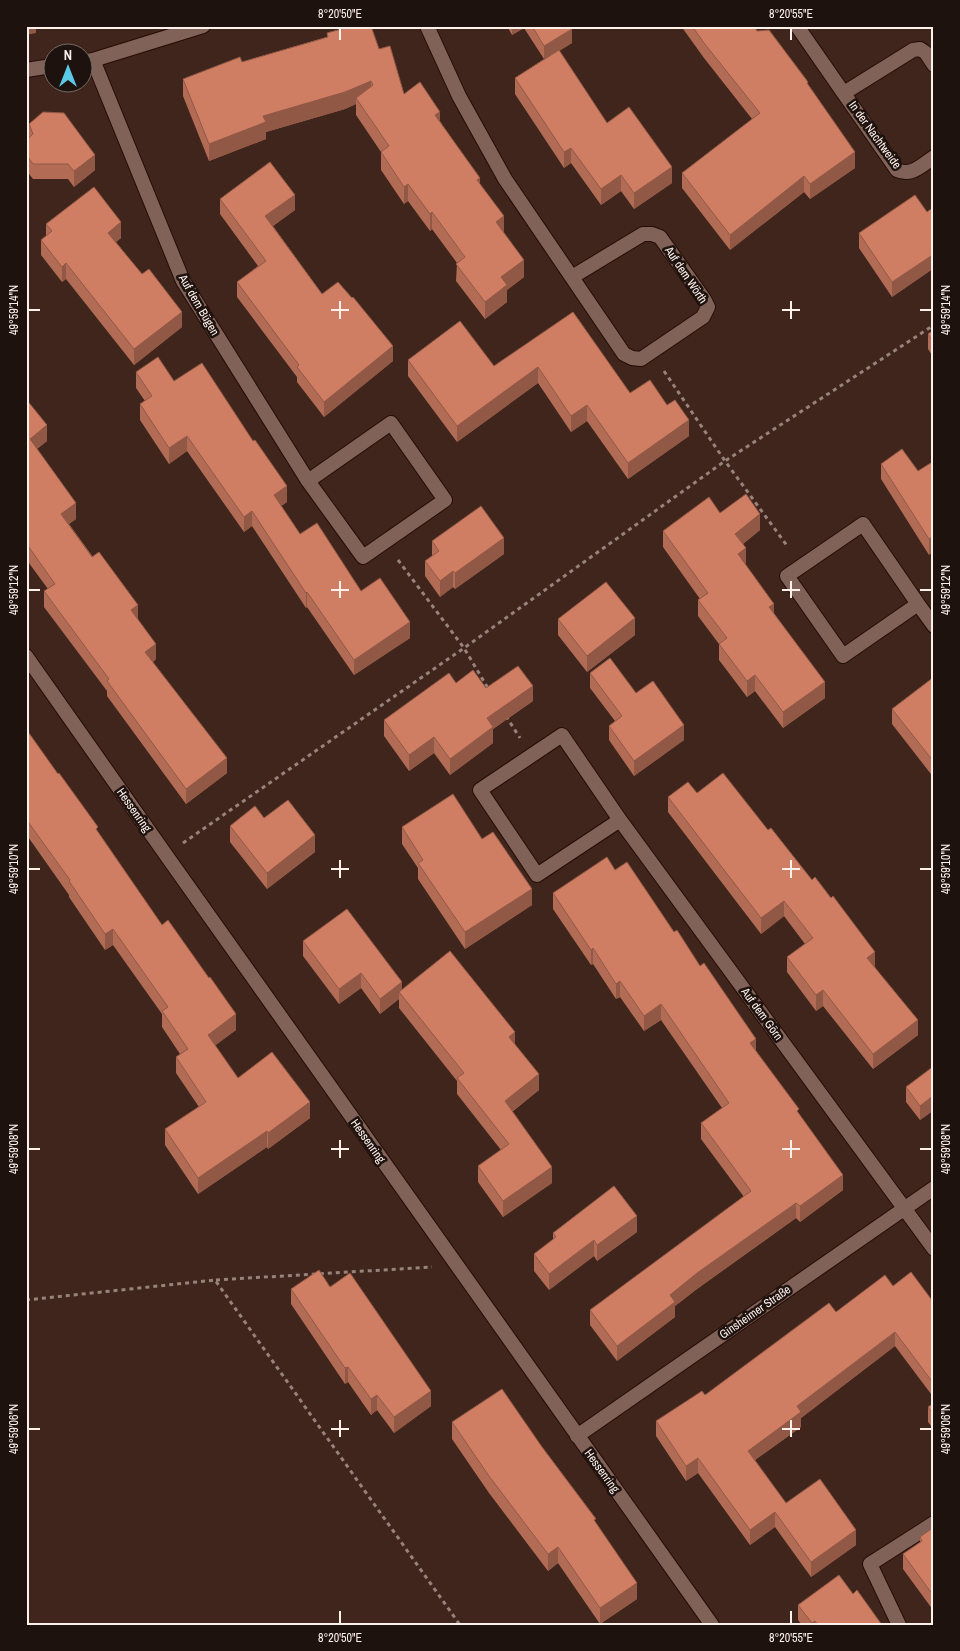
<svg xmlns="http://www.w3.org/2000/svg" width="960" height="1651" viewBox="0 0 960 1651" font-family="'Archivo Narrow',sans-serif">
<rect width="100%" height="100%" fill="#3f251c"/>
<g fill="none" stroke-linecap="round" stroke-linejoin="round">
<defs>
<path id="minor" d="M427,26l32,70 46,83 119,175 8,4 9,1 62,-42 5,-10 -4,-8 -44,-62 -8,-3h-9l-71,43
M797,26l100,144c14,7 25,-5 37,-13
M93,60l90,221 125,200 55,76 82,-57 -54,-77 -83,58
M82,62l11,-2 110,-34
M26,70l26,-4
M844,93l69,-43 7,-1 6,4 8,12
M863,524l55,80 -75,52 -56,-80z
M918,604l16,22
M26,656l140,199 546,770
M620,820l-83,55 -57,-85 82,-55 58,85 314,429
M577,1436l357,-248
M899,1625l-29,-61 64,-41"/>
</defs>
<use href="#minor" stroke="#250d06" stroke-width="16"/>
<path stroke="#97837c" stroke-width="3" stroke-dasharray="4 4" stroke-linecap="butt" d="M664,371l61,90 63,86
M398,560l66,88 25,42
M506,716l14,22
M183,843l281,-195 261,-187 209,-136
M216,1280l216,-13
M26,1300l189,-20 245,345"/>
<use href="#minor" stroke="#806258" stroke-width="14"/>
</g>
<path fill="#b26c55" d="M507,26h63l2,17 -13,8 48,72 65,60 -38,26 -13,-18 -20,14 -30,-42 -7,5 -49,-74v-16l29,-19 -20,-31 -12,7z
M681,26h73l3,5 51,54 47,83 -45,31 -6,-7 -74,58 -48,-62v-15l70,-54 -48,-61z
M327,33l52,16 25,45 36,27 40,64 44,92 -17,13v12l-22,17 -29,-38 1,-18 -25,-34 -2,2 -22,-30 -4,3 -23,-34v-18l-25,-37v-11l-11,5 -79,23v7l-57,22 -26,-65v-17l144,-42z
M29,124l66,46 -21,17 -6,-8h-35l-7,-9v-29l3,-2z
M220,199l75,11 -22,16 49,68 71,67 -69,56 -27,-35v-5l-60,-80v-15l21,-16 -38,-52z
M934,207v61l-42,29 -33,-49v-15l68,-21z
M46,224l75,14 -5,4 66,85 -48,38 -68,-86 -4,3 -21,-27v-15l5,-4z
M573,312l57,81 59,43 -61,43 -41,-58 -16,11 -33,-49 -81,59 -49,-66v-16l86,6z
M934,330v28l-6,-9v-15z
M136,372l38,9 113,121 -6,4 19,28 61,57 49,47 -56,37 -47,-68 -1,1 -54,-82 -8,6 -57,-81 -18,13 -29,-44v-16l5,-3 -9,-13z
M26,399l21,42 -10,8 39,70 -7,5 69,95 18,40 -3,3 74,111 -41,31 -79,-108v-5l-63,-84v-16l4,-2 -22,-30z
M934,461l-5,94 -48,-76v-15l37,7z
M720,513l40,17 -17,14 3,20 -1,1 80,133 -42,30 -28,-37 -8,6 -28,-37v-16l-21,-28v-16l2,-1 -37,-52v-16z
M432,541l72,13 -49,35 -2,-2 -13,10 -15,-21v-15l7,-5z
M558,619l77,16 -48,37 -29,-37z
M590,673l46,20 48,47 -50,36 -25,-36v-14l6,-5 -25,-33z
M934,677v101l-42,-54v-15z
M456,683l30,5 47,13 -40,28v14l-43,32 -16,-22 -25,18 -25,-35v-16z
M26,729l136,196 74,105 -21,15 23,33 72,40 -42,31 -1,-2 -69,47 -33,-49v-16l34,-22 -23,-34v-16l4,-3 -18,-27v-13l-49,-69 -8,5 -36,-53v-2l-43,-61z
M697,793l71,37 44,50 63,87 43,68 -45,34 -50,-63 -7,5 -29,-39v-15l18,-13 -21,-28 -23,18 -93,-122v-15z
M264,818l51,34 -48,37 -37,-47v-16z
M402,827l80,12 50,66 -67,44 -47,-70v-11l-16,-24z
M615,870l59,62 125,182 44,76 -43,32 -4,-4 -99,71 -22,17v11l-58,44 -27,-36v-15l154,-113 -43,-58v-16l21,-15 -61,-88 -17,11 -24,-34 -4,2 -23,-35 -2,1 -38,-56v-16z
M303,941l99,49 113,54 24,46 -27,22 40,71 -49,34 -25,-35v-16l23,-16 -44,-56v-13l-58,-73v-9l-19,15 -19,-26 -22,16 -36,-48z
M934,1066v44l-14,10 -14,-18v-15z
M637,1232l-40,29 -3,-5 -45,34 -15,-19v-17l19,-14v-7z
M893,1286l41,17v95l-39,-52 -94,72v9l-46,33 31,43 70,42 -45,32 -36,-50 -25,18 -52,-72 -12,8 -30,-45v-15l49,-26 131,-83z
M330,1287l101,119 -37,27 -17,-23 -6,5 -23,-33 -3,2 -54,-80v-15z
M934,1403v27l-6,-8v-15z
M452,1422l90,25 54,76 41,76 -37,25 -42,-61 -10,8 -59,-78 -37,-54z
M934,1527l-1,83 -30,-41v-15l17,-12v-5z
M853,1594l29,31h-80l-4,-5v-15z"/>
<path fill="#915845" d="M26,26h10v7l-10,2z
M512,26h12v2l-12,7z
M572,29v14l-28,17v-14z
M371,81v18l-15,-1v6l-11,5 -79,23v7l-57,22v-17l54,-28z
M440,112v17l-5,-14z
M571,148v15l-7,5v-16z
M855,152v16l-45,31v-15z
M95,155v15l-21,17v-16z
M672,167v16l-38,26v-16z
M621,175v16l-20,14v-16z
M804,176v16l-74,58v-15z
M480,178v17l-3,-15z
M408,184v17l-4,3v-17z
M295,195v15l-30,21v-15z
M432,212v17l-2,2v-17z
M504,216v17l-8,-11z
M121,222v16l-13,10v-15z
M934,254v14l-42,29v-15z
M524,260v17l-17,13v12l-22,17v-17l16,-25z
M66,263v16l-4,3v-15z
M182,312v15l-48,38v-16z
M393,346v15l-69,56v-15z
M538,367v16l-81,59v-16z
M587,405v16l-16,11v-16z
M689,420v16l-61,43v-16z
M47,425v16l-17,13v-15z
M187,436v15l-18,13v-16z
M287,486v16l-13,9v-16z
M76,503v16l-15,10v-15z
M252,511v15l-8,6v-15z
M760,514v16l-25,20v-16z
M934,536v16l-5,3v-16z
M504,538v16l-49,35v-16z
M746,548v16l-8,6v-16z
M453,571v16l-13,10v-16z
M307,592v15l-1,1v-15z
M774,604v16l-5,-13z
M138,605v15l-7,-10z
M635,618v17l-48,37v-16z
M410,622v16l-56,37v-15z
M156,644v15l-11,8v-15z
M755,675v16l-8,6v-16z
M825,682v16l-42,30v-16z
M533,686v15l-40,28v14l-43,32v-16l37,-41z
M684,725v15l-50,36v-15z
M434,737v16l-25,18v-16z
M227,758v15l-41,31v-15z
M315,835v17l-48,37v-16z
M532,889v16l-67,44v-17z
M784,901v15l-23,18v-16z
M113,929v16l-8,5v-16z
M593,948v16l-2,1v-15z
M875,952v15l-8,6v-15z
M361,973v15l-22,16v-15z
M620,981v16l-4,2v-15z
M402,982v14l-3,-4v7l-19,15v-15z
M823,990v16l-7,5v-16z
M661,1004v16l-17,11v-15z
M236,1014v16l-28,21v-16z
M918,1020v15l-45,34v-15z
M515,1032v16l-6,-11z
M756,1039v15l-6,-11z
M539,1074v16l-34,27v-16z
M934,1095v15l-14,10v-14z
M310,1102v16l-42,31v-16z
M267,1131v16l-69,47v-16z
M552,1167v16l-49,34v-16z
M843,1175v15l-43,32v-16z
M796,1203v15l-99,71 -22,17v11l-58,44v-15l53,-51 27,-22z
M637,1216v16l-40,29v-16z
M594,1240v16l-45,34v-16z
M895,1332v14l-94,72v9l-53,38v-14l49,-45z
M348,1367v15l-3,2v-16z
M431,1391v15l-37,27v-16z
M377,1395v15l-6,5v-16z
M698,1458v15l-12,8v-15z
M775,1512v15l-25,18v-15z
M856,1530v15l-45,32v-15z
M558,1547v16l-10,8v-17z
M637,1583v16l-37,25v-16z
M934,1594v15l-1,1v-15z
M815,1621v4h-3v-2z"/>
<path fill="#cf7e63" stroke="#915845" d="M352,26h19l8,23 11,-3 14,48 16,-12 20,30 -5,3 45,63 -3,2 27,36 -8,6 28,38 -23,17 6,8 -22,17 -29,-38 9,-7 -33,-45 -2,2 -22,-30 -4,3 -23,-35 8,-6 -33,-48 17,-13 -2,-4 -26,11 -82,24 3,6 -57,22 -26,-65 57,-22 2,5 86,-25 -1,-4z
M532,26h38l2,3 -28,17z
M692,26h62l3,5 12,-1 39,52 -1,1 48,69 -45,32 -6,-8 -74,59 -48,-62 78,-60 -56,-70z
M559,50l48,73 22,-16 43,60 -38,26 -13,-18 -20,14 -30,-41 -7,4 -49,-74z
M43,112l21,1 31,42 -21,16 -6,-7h-35l-7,-10v-13l7,-7 -4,-10z
M270,162l25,33 -30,21 57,78 16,-12 14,16 1,-1 40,49 -69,56 -27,-35 2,-2 -62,-83 29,-21 -46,-62z
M94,187l27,35 -13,11 34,41 7,-5 33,43 -48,37 -68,-86 -4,4 -21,-27 11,-9 -6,-7z
M915,195l12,17 7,-5v47l-42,28 -33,-49z
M573,312l57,81 20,-13 17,25 8,-5 14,20 -61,43 -41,-58 -16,11 -33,-49 -81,59 -49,-66 52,-39 34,45z
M934,330v13l-6,-9z
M158,357l16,24 28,-18 51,78 2,-1 32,46 -13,9 26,39 17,-11 44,68 19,-13 30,44 -56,38 -47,-68 -1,1 -54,-82 -8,6 -57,-81 -18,12 -29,-44 12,-8 -16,-24z
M26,399l21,26 -17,14 46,64 -15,11 31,43 7,-5 39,53 -7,5 25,34 -11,8 82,106 -41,31 -79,-108 2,-2 -65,-88 11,-7 -29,-41z
M902,449l16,22 16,-10v75l-5,3 -48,-75z
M746,494l14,20 -25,20 11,14 -8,6 36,50 -5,3 56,75 -42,30 -28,-37 -8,6 -28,-37 8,-6 -29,-38 10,-7 -45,-62 46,-34 11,16z
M481,506l23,32 -49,35 -2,-2 -13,10 -15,-20 14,-10 -7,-10z
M606,582l29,36 -48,38 -29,-37z
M610,658l26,35 17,-12 31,44 -50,36 -25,-35 13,-10 -32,-43z
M518,666l15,20 -46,32 6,9 -43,32 -16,-22 -25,18 -25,-35 65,-47 7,10 17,-13 13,18z
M934,677v85l-42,-53z
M26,729l32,45 1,-1 39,54 -2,2 66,96 6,-5 41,58 1,-1 26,37 -28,21 30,43 34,-26 38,50 -42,31 -1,-2 -69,47 -33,-49 41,-27 -30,-45 12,-8 -26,-38 6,-4 -55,-78 -8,5 -36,-53 1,-1 -44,-61z
M723,773l45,57 3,-2 41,52 3,-3 16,21 2,-2 42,56 -8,6 51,62 -45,34 -50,-64 -7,5 -29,-38 26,-19 -29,-37 -23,17 -93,-121 20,-15 9,11z
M453,794l29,45 11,-7 39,57 -67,43 -47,-69 5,-3 -21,-33z
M288,800l27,35 -48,38 -37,-47 25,-20 9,12z
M607,857l8,13 12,-8 47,70 3,-2 23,36 4,-3 52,76 -6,4 49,66 -2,2 46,64 -43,31 -4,-3 -99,70 -27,22 5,7 -58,44 -27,-36 161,-119 -50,-68 28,-20 -68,-99 -17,12 -24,-35 -4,3 -23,-36 -2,2 -38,-57z
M347,909l55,73 -22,17 -19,-26 -22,16 -36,-48z
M450,951l65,81 -6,5 30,37 -34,27 47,66 -49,34 -25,-35 31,-22 -52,-66 7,-5 -65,-81z
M934,1066v29l-14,11 -14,-19z
M614,1186l23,30 -40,29 -3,-5 -45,34 -15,-20 22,-17 -3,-4z
M319,1270l11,17 20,-14 81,118 -37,26 -17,-22 -6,4 -23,-32 -3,1 -54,-79z
M911,1272l23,31v81l-39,-52 -98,74 4,6 -53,39 38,52 34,-24 36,51 -45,32 -36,-50 -25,18 -52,-72 -12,8 -30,-45 46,-30 3,4 124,-92 7,9 49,-37 8,11z
M502,1389l40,58 54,72 -2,1 43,63 -37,25 -42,-61 -10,7 -59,-78 -37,-54z
M934,1403v12l-6,-8z
M934,1527v67l-1,1 -30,-41 19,-13 -2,-4z
M839,1575l14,19 4,-4 25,35h-64l-3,-4 -3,2 -14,-18z"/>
<path fill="none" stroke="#fef0eb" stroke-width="2" d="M340,28v12M791,28v12M340,301v18M791,301v18M28,310h12M331,310h18M782,310h18M920,310h12M340,581v17M791,581v17M28,590h12M331,590h18M782,590h18M920,590h12M340,860v18M791,860v18M28,869h12M331,869h18M782,869h18M920,869h12M340,1140v18M791,1140v18M28,1149h12M331,1149h18M782,1149h18M920,1149h12M340,1420v17M791,1420v17M28,1429h12M331,1429h18M782,1429h18M920,1429h12M340,1611v13M791,1611v13"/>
<g text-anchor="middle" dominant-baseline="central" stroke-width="5" stroke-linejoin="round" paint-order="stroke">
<g font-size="12" fill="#fef0eb" stroke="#1d120e">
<text transform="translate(875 135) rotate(54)">In der Nachtweide</text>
<text transform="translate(686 275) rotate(56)">Auf dem Wörth</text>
<text transform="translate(199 305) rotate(60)">Auf dem Bügen</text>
<text transform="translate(134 810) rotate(55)">Hessenring</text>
<text transform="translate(762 1014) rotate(54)">Auf dem Görn</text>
<text transform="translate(368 1141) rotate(55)">Hessenring</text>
<text transform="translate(755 1312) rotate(-35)">Ginsheimer Straße</text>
<text transform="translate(602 1471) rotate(54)">Hessenring</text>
</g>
</g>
<rect width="960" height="1651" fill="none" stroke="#1d120e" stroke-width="55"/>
<g transform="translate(68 68)"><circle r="24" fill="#1d120e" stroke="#776b66"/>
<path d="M0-4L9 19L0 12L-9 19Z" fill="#5bc8e6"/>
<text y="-8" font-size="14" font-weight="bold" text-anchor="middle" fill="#fef0eb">N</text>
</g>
<rect x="28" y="28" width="904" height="1596" fill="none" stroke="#fef0eb" stroke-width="2"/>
<g font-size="12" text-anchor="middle" fill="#fef0eb">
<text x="340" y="18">8°20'50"E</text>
<text x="791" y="18">8°20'55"E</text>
<text transform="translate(14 310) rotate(-90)" y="4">49°59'14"N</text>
<text transform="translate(946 310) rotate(-90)" y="4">49°59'14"N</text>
<text transform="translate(14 590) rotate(-90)" y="4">49°59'12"N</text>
<text transform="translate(946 590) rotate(-90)" y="4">49°59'12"N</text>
<text transform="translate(14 869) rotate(-90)" y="4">49°59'10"N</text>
<text transform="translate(946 869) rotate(-90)" y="4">49°59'10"N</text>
<text transform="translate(14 1149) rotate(-90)" y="4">49°59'08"N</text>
<text transform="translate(946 1149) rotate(-90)" y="4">49°59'08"N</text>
<text transform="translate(14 1429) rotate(-90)" y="4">49°59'06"N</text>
<text transform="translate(946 1429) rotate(-90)" y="4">49°59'06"N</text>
<text x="340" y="1642">8°20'50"E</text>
<text x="791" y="1642">8°20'55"E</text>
</g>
</svg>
